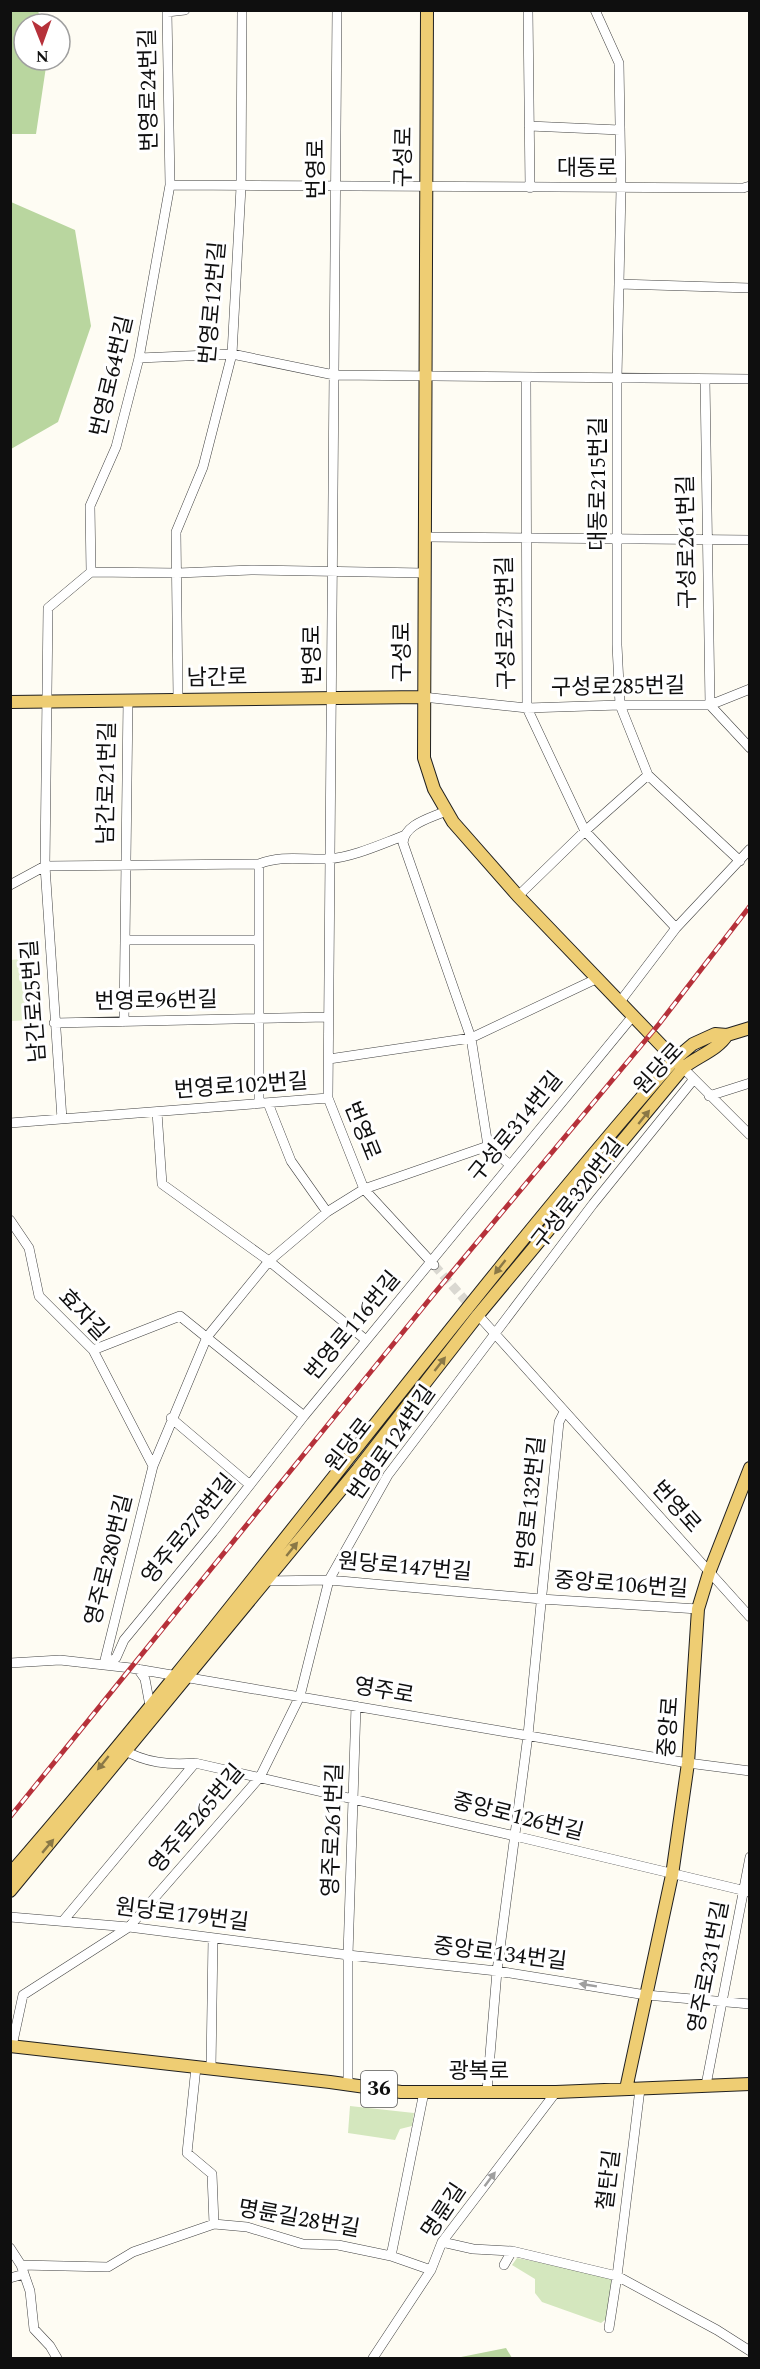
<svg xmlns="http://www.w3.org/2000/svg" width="760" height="2369" viewBox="0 0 760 2369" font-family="Spectral,'Noto Sans KR',serif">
<rect width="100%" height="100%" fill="#fefcf3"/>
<path fill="#d4e7be" d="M350,2106l64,7 -2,13 -12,3 -5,11 -47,-7z
M517,2258l94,18 3,4 -5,37 -8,6 -59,-21 -7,-9v-14l-23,-14z"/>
<path fill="#b9d69f" d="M11,10l27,1 4,13h-18v36h23l-11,74h-25z
M11,202l64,28 16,96 -33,96 -47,27z
M506,2348l6,10h-56z"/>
<path fill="#e4efcf" d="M28,958l4,62 -21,1v-61z"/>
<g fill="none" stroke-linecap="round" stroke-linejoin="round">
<path stroke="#dad8d1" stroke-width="9" stroke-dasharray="9 4.5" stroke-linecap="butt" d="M434,1265l38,43"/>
<defs>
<path id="minor" d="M337,10l-9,1088 36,91 70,76
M528,10l2,178
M595,10l24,53 2,125 -4,190v267l3,60 28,70 92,86
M529,126l91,4
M170,185l573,3 7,-2
M619,284l131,4
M139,358l93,-4 102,21 416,4
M526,377l1,331 58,123 91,97
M705,379l5,326 40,43
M425,537l325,3
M91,572l87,1 73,-3 173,3
M423,697l104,11 93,-3h90l40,-16
M178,699l-2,-167 27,-65 29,-113 9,-167 1,-177
M446,811c-15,7 -42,13 -43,32l68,195 17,108 22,19
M259,864v240
M10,885l35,-19 214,-2c22,-9 45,-4 69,-5 25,-2 51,-14 75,-23
M518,896l67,-65 63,-56
M125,940h134
M619,1003l57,-75 74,-79
M124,1022l4,-322
M54,1023l274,-6
M329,1059l142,-21 125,-59
M683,1068l67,67
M709,1096l41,-13
M268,1103l23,58 36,51
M157,1112l5,72 107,77 97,79
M62,1119l-17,-253 3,-258 43,-36 -1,-66 26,-59 23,-89 31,-173 -3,-173 18,-2
M10,1123l318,-25
M10,1220l19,28 10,48 54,54 60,116
M478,1315l272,302
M93,1350l87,-34 124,100
M171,1418l79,67
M266,1581l63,-1 212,19 157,10
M10,1663l50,-3 71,8 557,95 62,8
M104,1664l12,-6 8,-18 89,-108 91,-116 328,-399
M104,1664l49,-198 54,-129 62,-76 58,-49 37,-23 124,-43
M138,1669l7,10 5,27
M122,1749c23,14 47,16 73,14l320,73 235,56
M10,1917l119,10 219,28 149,16 149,24 104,9
M63,1921l132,-158
M12,2046l11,-51 106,-68 131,-150 40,-81 29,-116 59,-105 205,-271 101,-125
M196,2067l-9,86 25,21 2,50
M211,2068l2,-130
M348,2084v-129l8,-249
M706,2085l44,-228
M640,2089l-23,187 100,54 33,21
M487,2091l10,-120 31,-236 31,-313 5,-10
M442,2242l31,7 39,2 105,25 -8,52
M10,2248l11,17 9,26 4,38 16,17 7,12
M391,2256l33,-164
M21,2265l87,2 25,-15 81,-28 33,3 56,17 35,1 53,11 40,14
M504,2265l8,-14
M10,2278l14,-4
M373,2358l58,-88 11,-28 114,-150"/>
<path id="major" d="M427,10l-3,748 10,31 19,33 65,74 165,172
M10,702l413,-5
M10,1874c230,-265 434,-551 664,-814l19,-16 22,-10 12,1 23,-7
M10,1891l348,-422 120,-154 205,-247c13,-11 35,-18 44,-33
M10,2046l320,36 71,10h155l194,-8
M626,2089l46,-214 16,-112 10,-154 11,-36 41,-105"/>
</defs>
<use href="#minor" stroke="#424242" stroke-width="10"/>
<use href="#major" stroke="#202020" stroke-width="14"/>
<use href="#minor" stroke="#fff" stroke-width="9"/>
<use href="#major" stroke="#eecd73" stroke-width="12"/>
<defs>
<path id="rail" d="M10,1817l423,-522 226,-271 91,-118"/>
</defs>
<use href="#rail" stroke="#b6313a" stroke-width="5"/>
<use href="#rail" stroke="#fff" stroke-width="3" stroke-dasharray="9" stroke-linecap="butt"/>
</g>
<defs><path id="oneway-solid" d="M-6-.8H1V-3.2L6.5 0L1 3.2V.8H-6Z" transform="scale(1.5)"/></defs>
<g fill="#8a7846">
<use href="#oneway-solid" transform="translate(644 1117) rotate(-51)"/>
<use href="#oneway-solid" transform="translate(500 1267) rotate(128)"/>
<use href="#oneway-solid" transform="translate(440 1364) rotate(-52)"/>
<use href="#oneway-solid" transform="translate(292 1549) rotate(-51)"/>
<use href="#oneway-solid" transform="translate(103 1763) rotate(129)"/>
<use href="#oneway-solid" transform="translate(48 1846) rotate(-50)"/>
</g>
<g fill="#9f9f9f">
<use href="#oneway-solid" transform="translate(588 1985) rotate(-171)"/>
<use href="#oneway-solid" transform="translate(490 2179) rotate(-53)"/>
</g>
<g text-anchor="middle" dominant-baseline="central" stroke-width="6" stroke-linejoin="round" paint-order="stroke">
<rect fill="#fff" stroke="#575757" stroke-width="1.5" x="361" y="2071" width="36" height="36" rx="4.5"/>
<g font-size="21" font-weight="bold" fill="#0f0f0f">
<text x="379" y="2089">36</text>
</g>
<g font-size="22" fill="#0f0f0f" stroke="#fff">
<text transform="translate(149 90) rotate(-91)">번영로24번길</text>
<text transform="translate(404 157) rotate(-89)">구성로</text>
<text x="587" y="168">대동로</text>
<text transform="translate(316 169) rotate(-90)">번영로</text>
<text transform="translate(213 303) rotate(-85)">번영로12번길</text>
<text transform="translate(112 376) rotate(-77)">번영로64번길</text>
<text transform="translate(598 484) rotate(-90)">대동로215번길</text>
<text transform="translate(687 542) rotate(-91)">구성로261번길</text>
<text transform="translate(506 623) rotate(-91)">구성로273번길</text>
<text transform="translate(402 652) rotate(-90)">구성로</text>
<text transform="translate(312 655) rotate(-90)">번영로</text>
<text transform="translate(217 678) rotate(-1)">남간로</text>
<text transform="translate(618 687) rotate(-1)">구성로285번길</text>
<text transform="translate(107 783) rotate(-89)">남간로21번길</text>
<text transform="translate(34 1001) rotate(-94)">남간로25번길</text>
<text transform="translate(156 1001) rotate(-1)">번영로96번길</text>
<text transform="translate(659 1069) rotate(-47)">원당로</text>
<text transform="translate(241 1086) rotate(-4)">번영로102번길</text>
<text transform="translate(516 1127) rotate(-51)">구성로314번길</text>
<text transform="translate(362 1131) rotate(68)">번영로</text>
<text transform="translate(578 1194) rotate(-52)">구성로320번길</text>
<text transform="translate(83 1315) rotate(47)">효자길</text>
<text transform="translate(353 1326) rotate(-50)">번영로116번길</text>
<text transform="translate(392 1443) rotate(-55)">번영로124번길</text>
<text transform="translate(349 1445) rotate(-52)">원당로</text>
<text transform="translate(531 1503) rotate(-84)">번영로132번길</text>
<text transform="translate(676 1507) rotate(48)">번영로</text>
<text transform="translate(189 1529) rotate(-51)">영주로278번길</text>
<text transform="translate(109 1560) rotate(-76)">영주로280번길</text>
<text transform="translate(405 1567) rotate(5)">원당로147번길</text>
<text transform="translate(621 1585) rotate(4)">중앙로106번길</text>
<text transform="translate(384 1691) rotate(10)">영주로</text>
<text transform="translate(669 1727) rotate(-86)">중앙로</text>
<text transform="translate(518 1817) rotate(14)">중앙로126번길</text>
<text transform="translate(197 1819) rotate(-50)">영주로265번길</text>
<text transform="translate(333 1830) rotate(-88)">영주로261번길</text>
<text transform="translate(182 1915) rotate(7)">원당로179번길</text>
<text transform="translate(500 1954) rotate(7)">중앙로134번길</text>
<text transform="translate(709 1967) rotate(-79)">영주로231번길</text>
<text x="479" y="2071">광복로</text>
<text transform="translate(609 2180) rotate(-83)">철탄길</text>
<text transform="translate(444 2211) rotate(-56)">명륜길</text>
<text transform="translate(299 2219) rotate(10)">명륜길28번길</text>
</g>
</g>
<rect width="760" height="2369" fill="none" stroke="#0f0f0f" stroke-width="24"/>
<g transform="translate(42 42) rotate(179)"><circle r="28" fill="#ffffff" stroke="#9f9f9f" stroke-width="1.5"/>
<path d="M0-4.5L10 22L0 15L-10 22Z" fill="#b6313a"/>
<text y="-9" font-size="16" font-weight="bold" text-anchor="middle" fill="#0f0f0f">N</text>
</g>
</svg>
